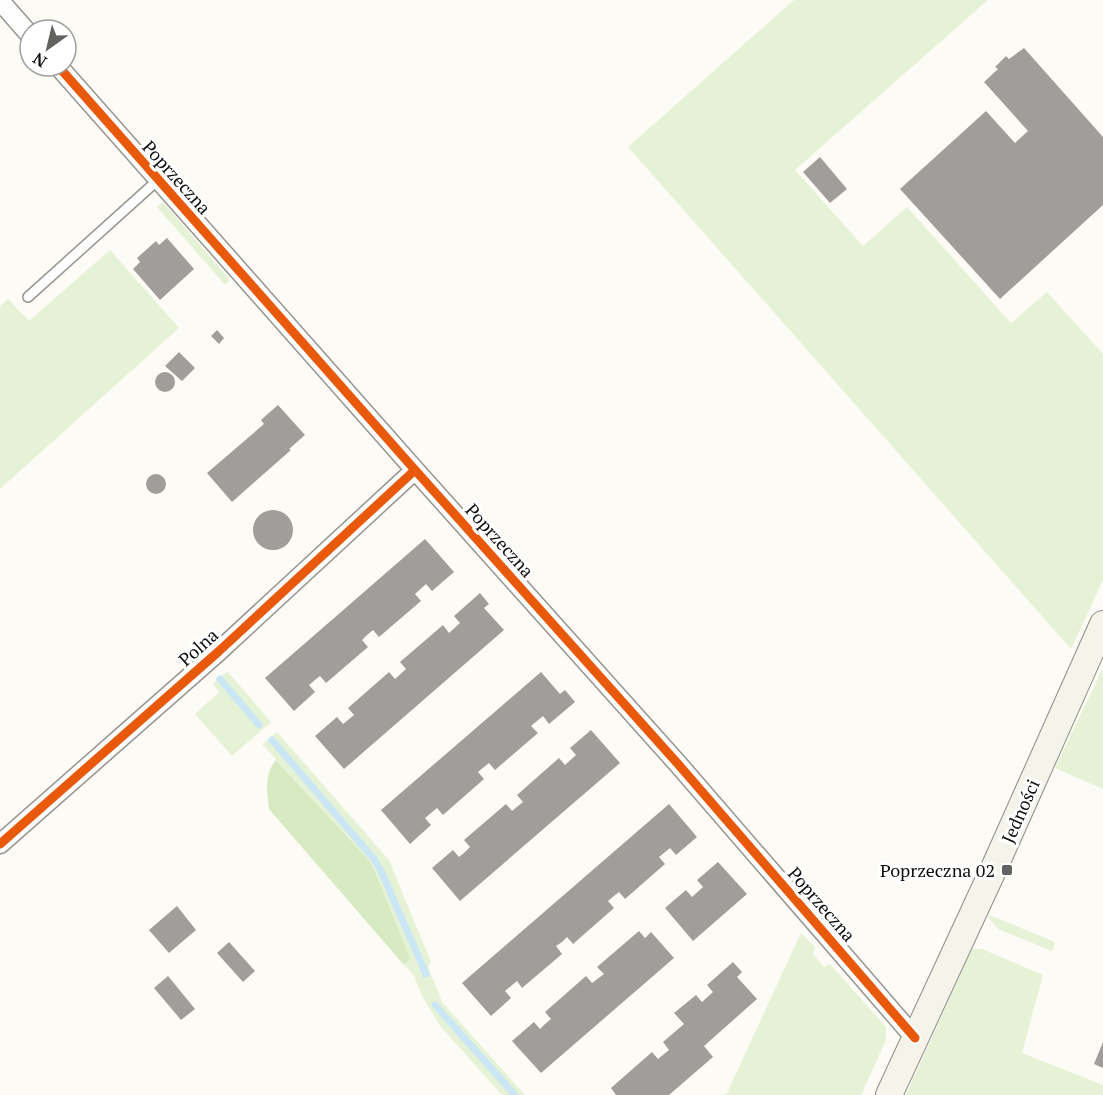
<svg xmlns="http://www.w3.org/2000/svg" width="1103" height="1095" viewBox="0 0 1103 1095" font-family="'PT Serif',serif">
<rect width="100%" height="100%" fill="#fcfbf5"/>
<path fill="#e6f2d5" d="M794,0h194l-193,170 68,76 44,-39 104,116 36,-31 56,62v226l-32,69 -443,-502z
M163,202l67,78 -5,5 -68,-78z
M110,250l69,78 -179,161v-183l8,-7 21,22z
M1103,668v121l-48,-21z
M227,671l44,51 -39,34 -37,-42 24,-22 -6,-8z
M277,732l112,128 42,102 -3,5c4,12 10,23 14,35l83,93h-23l-62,-69 -19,-32 -7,-18 -10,-11 5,-7 -34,-86 -7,-13 -106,-115z
M987,914l68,28 -3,9 -54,-22 -4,-4z
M801,933l14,14 -2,7 11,13 6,-3 56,63v13l-25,55h-138l4,-2z
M972,949h10l61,26 -21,78 81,32v10h-197z"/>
<path fill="#d7eac2" d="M276,760l92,99 7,13 35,86 -6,7 -135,-156c-2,-17 -5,-35 7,-49z"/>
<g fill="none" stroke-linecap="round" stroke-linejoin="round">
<path stroke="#cbe7f6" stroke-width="7" d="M220,679l39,46
M272,740l102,119 7,12 45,103
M435,1005l80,90"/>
</g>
<path fill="#a09e9a" d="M1024,48l79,89v68l-103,94 -100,-110 86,-78 29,32 13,-12 -44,-49 14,-13 -3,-2 11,-11 3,3z
M820,157l27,32 -17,14 -27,-31z
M167,238l27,31 -34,31 -27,-31 7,-7 -3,-4 19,-17 3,4z
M217,330l7,8 -5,6 -8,-8z
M179,352l16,16 -13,13 -17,-15z
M155 382a10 10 0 1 1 20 0a10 10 0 1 1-20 0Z
M278,405l27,30 -16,14 2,1 -59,52 -25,-29 57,-49 -3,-4z
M146 484a10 10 0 1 1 20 0a10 10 0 1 1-20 0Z
M253 530a20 20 0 1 1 40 0a20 20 0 1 1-40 0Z
M425,539l29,33 -22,19 -6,-7 -11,10 6,7 -42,36 -6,-7 -6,5 -5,5 6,7 -42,36 -6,-7 -5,4 -6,5 6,7 -21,19 -29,-33z
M480,593l9,11 -5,4 20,22 -160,139 -29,-33 22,-19 6,7 5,-4 6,-5 -6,-7 41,-36 6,7 11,-10 -6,-7 43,-37 6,8 11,-10 -6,-7z
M541,672l19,22 5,-4 10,12 -26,22 -6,-8 -12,10 7,7 -43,37 -6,-7 -5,4 -6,5 6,7 -41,36 -6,-7 -12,10 6,7 -21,19 -29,-34z
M591,730l29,33 -160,138 -28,-33 21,-18 6,7 6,-5 5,-5 -6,-7 42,-36 6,7 11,-9 -6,-7 42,-37 6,7 11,-10 -6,-7z
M669,804l28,33 -21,18 -6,-7 -11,9 6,7 -40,35 -6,-7 -5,4 -6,5 6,7 -41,36 -6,-7 -5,5 -6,4 6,8 -40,34 -5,-7 -12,10 6,7 -20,18 -29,-33z
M718,862l29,32 -54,47 -28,-33 21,-18 6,7 11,-10 -6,-7z
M177,906l19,24 -27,23 -20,-23z
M639,931l6,7 6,-6 23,26 -133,115 -29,-32 22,-19 6,7 5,-5 6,-5 -6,-7 41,-36 6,7 12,-9 -7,-7z
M229,942l26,29 -12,11 -26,-29z
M733,962l9,10 -5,5 20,22 -53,47 9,11 -44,38h-53l-5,-7 41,-36 6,7 11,-9 -6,-8 21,-18 -10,-11 22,-18 6,7 11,-10 -6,-7z
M168,976l27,33 -14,11 -27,-32z
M1103,1042v26l-9,-4z"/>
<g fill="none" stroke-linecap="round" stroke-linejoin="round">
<defs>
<path id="lane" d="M28,297l130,-117"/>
<path id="street" d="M0,1l30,34
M58,66l357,404 263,294 237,274
M0,844l218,-192 197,-182"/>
<path id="secondary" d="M889,1095l106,-229 108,-242"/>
</defs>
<use href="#lane" stroke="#969593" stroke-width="12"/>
<use href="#street" stroke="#969593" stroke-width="21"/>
<use href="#secondary" stroke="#8c8c89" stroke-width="28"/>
<use href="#lane" stroke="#fffefe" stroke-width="9"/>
<use href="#street" stroke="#fffefe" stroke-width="18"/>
<use href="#secondary" stroke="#f5f4eb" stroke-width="26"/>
<defs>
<path id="cycleway" d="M58,66l357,404 263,294 237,274
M0,844l218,-192 197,-182"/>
</defs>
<use href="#cycleway" stroke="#fff" stroke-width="13"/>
<use href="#cycleway" stroke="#e8590c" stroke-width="9"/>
</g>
<rect fill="#626260" stroke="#fff" stroke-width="2" x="1001" y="864" width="12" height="12" rx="3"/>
<g text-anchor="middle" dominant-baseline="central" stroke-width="6" stroke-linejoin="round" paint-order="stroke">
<g font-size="18" fill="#0f0f0f" stroke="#fff">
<text transform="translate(177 177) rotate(48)">Poprzeczna</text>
<text transform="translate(500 540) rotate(48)">Poprzeczna</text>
<text transform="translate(198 647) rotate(-42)">Polna</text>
<text transform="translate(1020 811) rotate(-66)">Jedności</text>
<text transform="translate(822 904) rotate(49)">Poprzeczna</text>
</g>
<g font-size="18" fill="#0f0f0f" stroke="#fff" text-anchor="end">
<text x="995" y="870">Poprzeczna 02</text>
</g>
</g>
<g transform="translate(48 48) rotate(214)"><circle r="28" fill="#ffffff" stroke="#9f9f9f" stroke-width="1.5"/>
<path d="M0-4.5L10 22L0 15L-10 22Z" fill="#626260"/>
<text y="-9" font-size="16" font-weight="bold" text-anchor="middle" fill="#0f0f0f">N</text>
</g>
</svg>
